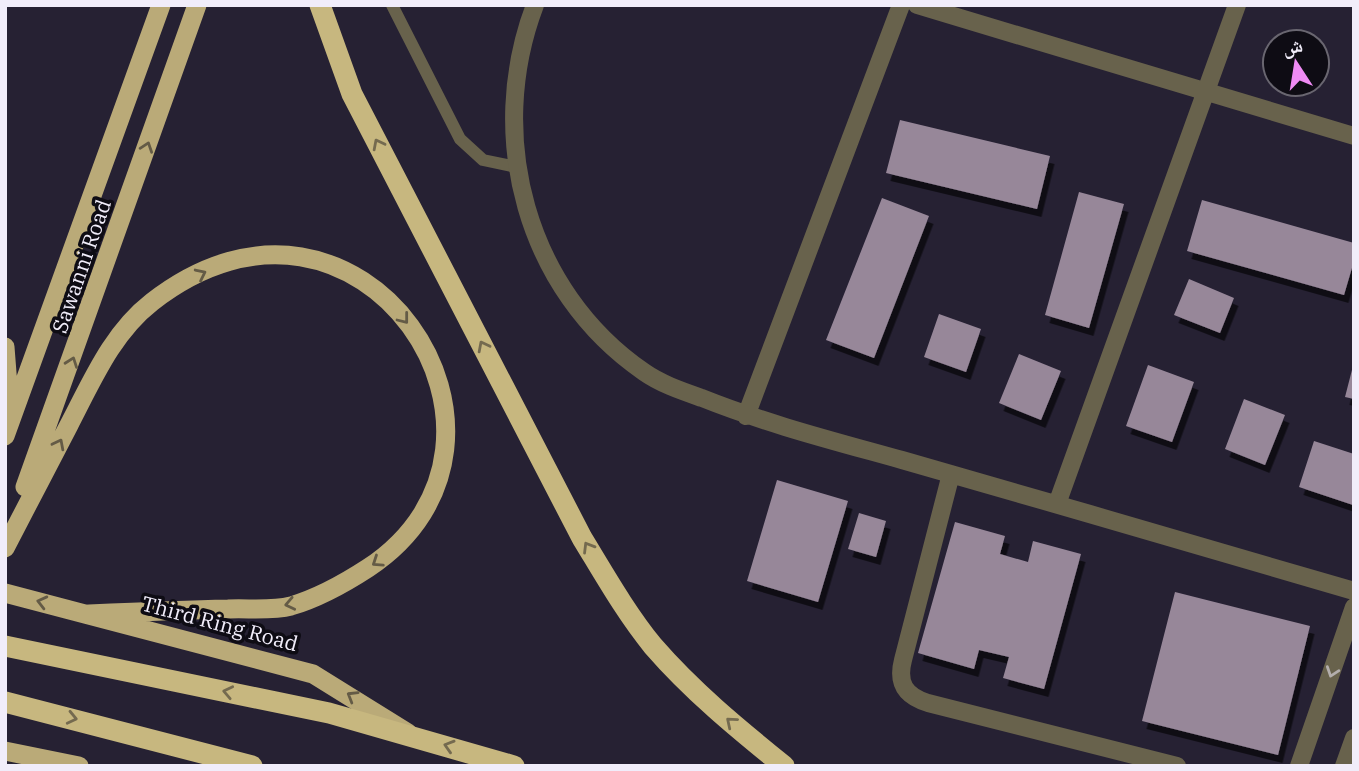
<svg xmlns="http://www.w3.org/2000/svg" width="1359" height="771" viewBox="0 0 1359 771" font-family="'IBM Plex Serif','Noto Naskh Arabic',serif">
<defs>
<filter id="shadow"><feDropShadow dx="4.5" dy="8" stdDeviation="0" flood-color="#0009"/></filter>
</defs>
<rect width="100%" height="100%" fill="#262133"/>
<path fill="#978799" filter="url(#shadow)" d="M900,120l150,36 -13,53 -151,-36z
M1079,192l45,12 -35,124 -44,-13z
M882,198l47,18 -55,142 -48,-18z
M1202,200l152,43v18l-10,34 -157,-44z
M1189,279l45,19 -14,35 -46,-18z
M939,314l42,15 -15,43 -42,-15z
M1019,354l42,17 -20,49 -42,-17z
M1148,365l46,17 -22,60 -46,-16z
M1353,366h1v33l-9,-2z
M1244,399l41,16 -20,50 -40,-16z
M1314,441l40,13 -1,51 -54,-18z
M777,480l71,21 -30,101 -71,-21z
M859,513l27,8 -10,36 -28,-8z
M955,522l50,14 -5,18 28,8 5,-21 48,13 -37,135 -41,-11 6,-21 -30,-7 -5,19 -56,-16z
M1175,592l135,34 -32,129 -136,-34z"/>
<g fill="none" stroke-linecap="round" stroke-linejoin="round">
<path stroke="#68624c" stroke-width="12" d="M392,5l68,134 23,21 33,7"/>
<path stroke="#68624c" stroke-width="18" d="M535,5c-50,131 -9,286 109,367 17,12 38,19 58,26 65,26 132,43 200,62 151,43 301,87 452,131
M917,5l437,131
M746,416l155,-411
M951,474l-48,186c-6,23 2,36 25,43l249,63
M1057,504l180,-499
M1299,766l55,-159
M1344,766l10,-28"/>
<path stroke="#baaa78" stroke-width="19" d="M5,347l5,65
M5,436l156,-431
M25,487l172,-482
M5,548c21,-41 43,-82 64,-123 23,-44 43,-92 83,-123 209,-163 408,139 216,266 -23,15 -50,30 -77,38 -19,5 -43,2 -63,3 -46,1 -93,3 -139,5
M5,593l308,81 95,59
M5,751l74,15"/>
<path stroke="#c7b77f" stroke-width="21" d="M320,5l32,89 230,444c22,36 44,75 71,108 39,45 84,82 131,120
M5,646l324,67 185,53
M5,702l247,64"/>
</g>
<defs><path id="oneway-chevron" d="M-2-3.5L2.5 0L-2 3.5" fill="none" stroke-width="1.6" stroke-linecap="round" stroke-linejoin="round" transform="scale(1.75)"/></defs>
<g stroke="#746a4f">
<use href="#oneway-chevron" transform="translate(378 144) rotate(-117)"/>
<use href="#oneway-chevron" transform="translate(483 346) rotate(-117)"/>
<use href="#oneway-chevron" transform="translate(588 547) rotate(-121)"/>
<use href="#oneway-chevron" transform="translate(228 692) rotate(-168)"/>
<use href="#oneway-chevron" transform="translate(72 718) rotate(13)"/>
<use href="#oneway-chevron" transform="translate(731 722) rotate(-140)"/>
<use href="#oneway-chevron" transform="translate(449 746) rotate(-163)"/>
</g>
<g stroke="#645b46">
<use href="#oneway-chevron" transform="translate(147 147) rotate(-71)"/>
<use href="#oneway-chevron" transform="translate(201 274) rotate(-26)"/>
<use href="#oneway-chevron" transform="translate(404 319) rotate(52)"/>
<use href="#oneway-chevron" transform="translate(72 362) rotate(-70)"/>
<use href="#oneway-chevron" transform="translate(59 444) rotate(-63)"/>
<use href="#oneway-chevron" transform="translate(377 562) rotate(146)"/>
<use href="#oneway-chevron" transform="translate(42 602) rotate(-166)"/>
<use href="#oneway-chevron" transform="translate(290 604) rotate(168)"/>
<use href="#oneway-chevron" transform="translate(352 696) rotate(-149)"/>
</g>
<use stroke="#b3aeac" href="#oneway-chevron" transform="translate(1332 672) rotate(109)"/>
<g text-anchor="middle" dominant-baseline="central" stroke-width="7" stroke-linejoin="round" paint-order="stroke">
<g font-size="21" fill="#f1edfa" stroke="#0e0c14">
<text transform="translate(81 266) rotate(-71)">Sawanni Road</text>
<text transform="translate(220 623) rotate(15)">Third Ring Road</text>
</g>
</g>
<rect width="1359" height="771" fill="none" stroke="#f1edfa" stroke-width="14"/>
<g transform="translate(1296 63) rotate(348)"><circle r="33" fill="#0e0c14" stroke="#696670" stroke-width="2"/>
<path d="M0-5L12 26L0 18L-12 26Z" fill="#f08bf5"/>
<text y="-10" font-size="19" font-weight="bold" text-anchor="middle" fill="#f1edfa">ش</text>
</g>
</svg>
